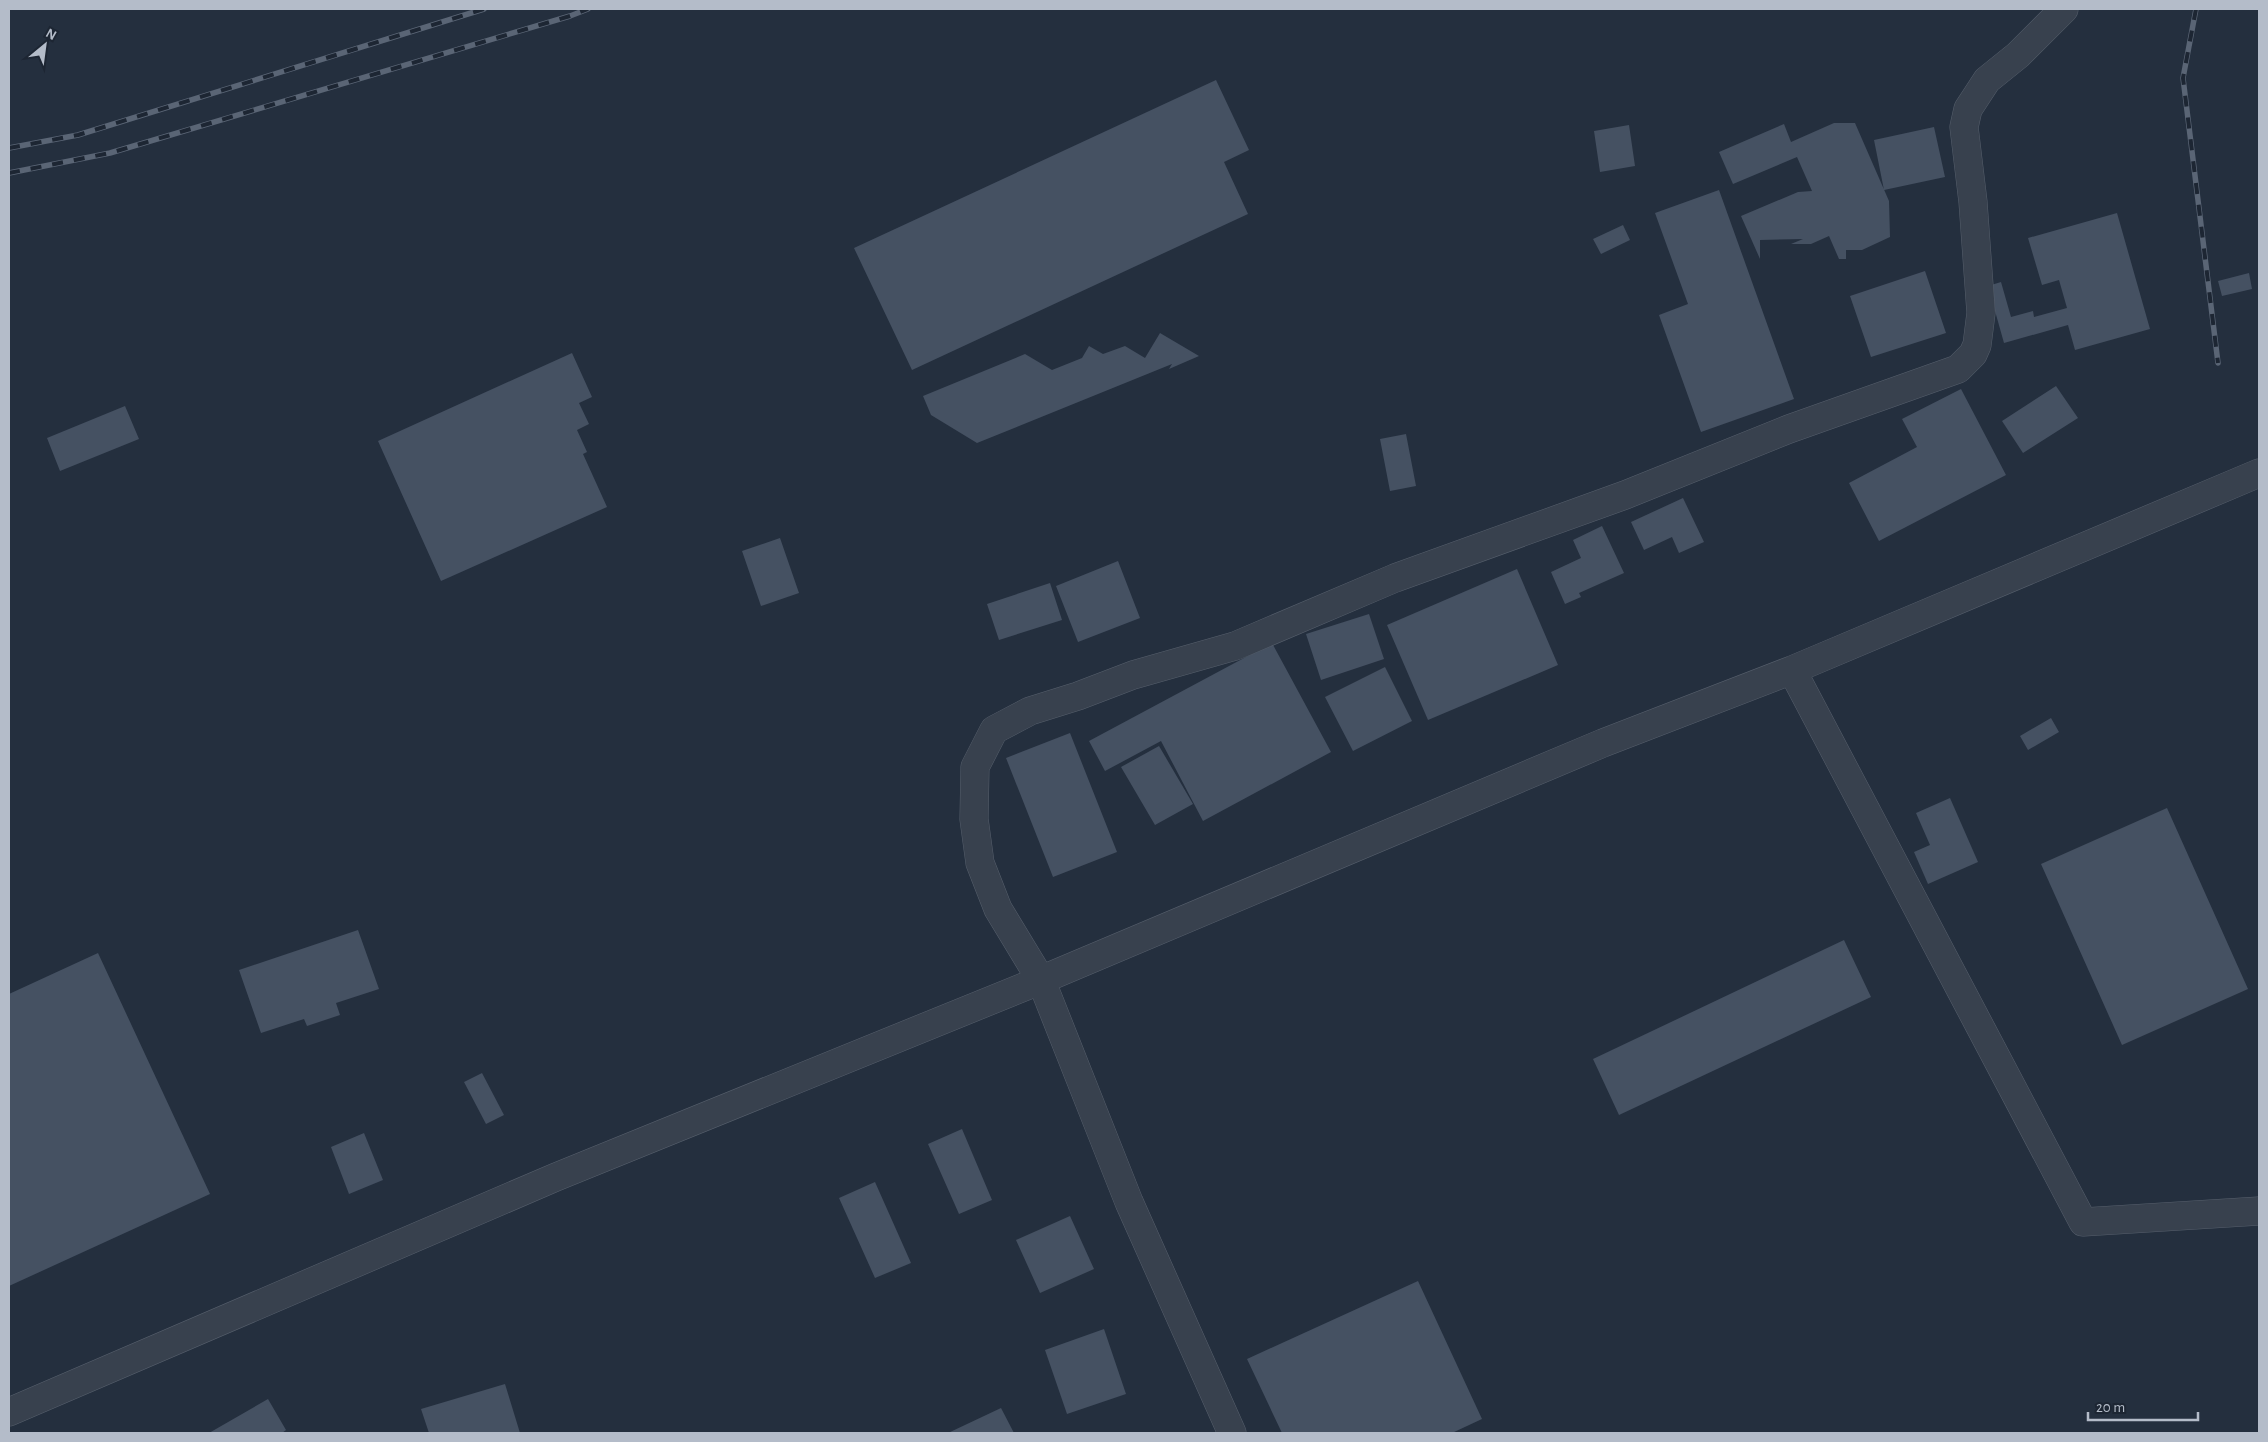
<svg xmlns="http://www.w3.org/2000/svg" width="2268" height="1442" viewBox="0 0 2268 1442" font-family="'Alegreya Sans',sans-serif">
<rect width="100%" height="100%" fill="#242f3e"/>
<path fill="#455162" d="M1216,80l33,70 -25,12 24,52 -336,156 -58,-122z
M1834,123h21l34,78 1,36 -28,13h-16v9h-7l-10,-23 -18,8h-20l12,-5 -43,1v19l-19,-43 57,-24 14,-1 -15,-34 -64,27 -14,-32 65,-28 7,18z
M1629,125l6,41 -35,6 -6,-41z
M1934,127l11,50 -61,13 -10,-50z
M1719,190l75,209 -93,33 -42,-117 29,-11 -33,-91z
M2117,213l33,116 -75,21 -7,-25 -64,18 -16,-57 13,-4 10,35 22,-6 1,6 33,-9 -8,-28 -17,5 -14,-47z
M1623,225l7,15 -29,14 -8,-15z
M1925,271l21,62 -75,24 -21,-61z
M2249,273l3,16 -30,7 -4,-15z
M1160,333l39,23 -30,13 3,-5 -195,79 -46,-28 -8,-19 102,-42 27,16 30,-12 7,-12 14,8 22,-8 20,12z
M572,353l20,44 -13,6 10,21 -12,6 10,22 -4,2 24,53 -166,74 -63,-140z
M2056,386l22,32 -55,35 -21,-32z
M1961,389l45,86 -127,66 -30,-58 68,-36 -15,-28z
M125,406l14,33 -79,32 -13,-33z
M1406,434l10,52 -26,5 -10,-52z
M1683,498l21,44 -25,11 -7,-16 -28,13 -13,-28z
M1602,526l22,47 -45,20 2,4 -16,7 -14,-32 30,-14 -8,-18z
M780,538l19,55 -38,13 -19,-55z
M1118,561l22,57 -62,24 -22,-56z
M1517,569l41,96 -130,55 -41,-95z
M1050,583l12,37 -63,20 -12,-36z
M1369,614l15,45 -63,21 -15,-46z
M1272,643l59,109 -128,69 -42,-80 -56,30 -16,-30z
M1385,667l27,54 -59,30 -28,-54z
M2051,718l8,14 -31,18 -8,-14z
M1070,733l47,119 -64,25 -47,-119z
M1159,746l34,58 -38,21 -34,-58z
M1950,798l28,64 -50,22 -14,-32 16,-7 -14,-32z
M2167,808l81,181 -126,56 -81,-181z
M358,930l21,59 -43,14 4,12 -33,11 -3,-7 -43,14 -22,-63z
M1844,940l27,57 -252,118 -26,-56z
M98,953l112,241 -201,92v-292z
M482,1073l22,42 -18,9 -22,-42z
M962,1129l30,71 -33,14 -31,-70z
M364,1133l19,47 -34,14 -18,-47z
M875,1182l36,81 -36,15 -36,-80z
M1070,1216l24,53 -54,24 -24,-53z
M1418,1281l64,138 -30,14h-170l-35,-74z
M1104,1329l22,65 -59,20 -22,-64z
M505,1384l15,49h-91l-8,-24z
M268,1399l18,31 -4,3h-73z
M1001,1408l13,25h-66z"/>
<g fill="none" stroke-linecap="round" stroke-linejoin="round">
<defs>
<path id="minor" d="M1792,670l291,552 176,-11
M9,1412l547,-235 485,-197 562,-237 189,-73 467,-197
M1232,1433l-103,-231 -88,-222 -43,-71 -18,-46 -6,-44 1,-52 19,-37 36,-19 48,-15 55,-21 102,-29 160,-68 230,-83 164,-66 169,-60 15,-15 4,-9 4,-32 -8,-111 -9,-75 4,-18 19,-29 31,-25 46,-46"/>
</defs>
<use href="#minor" stroke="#565f6c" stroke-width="29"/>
<use href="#minor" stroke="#38414e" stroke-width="28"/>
<defs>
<path id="rail" d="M2196,9l-13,69 35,285
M9,148l69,-13 406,-126
M9,173l101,-20 460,-137 18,-7"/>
</defs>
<use href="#rail" stroke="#5a6575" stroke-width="5.5"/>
<use href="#rail" stroke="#1d2633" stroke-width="4" stroke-dasharray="11" stroke-linecap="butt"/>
</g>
<rect width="2268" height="1442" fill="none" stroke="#b4bcc9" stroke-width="20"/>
<g transform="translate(45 45) rotate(29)" stroke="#1d2633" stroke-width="4" paint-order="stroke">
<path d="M0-4L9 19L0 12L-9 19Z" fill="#b4bcc9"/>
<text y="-8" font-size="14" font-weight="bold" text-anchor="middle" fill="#b4bcc9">N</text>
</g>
<path d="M2088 1412v8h110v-8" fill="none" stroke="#b4bcc9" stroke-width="2.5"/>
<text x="2096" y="1412" font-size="15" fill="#b4bcc9" stroke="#1d2633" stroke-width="4" paint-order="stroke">20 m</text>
</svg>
